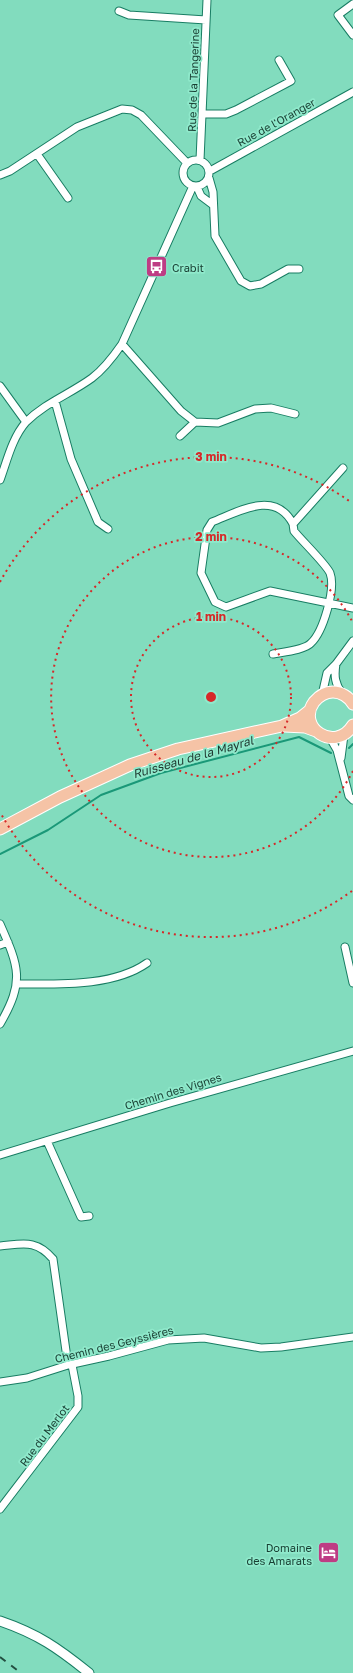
<svg xmlns="http://www.w3.org/2000/svg" width="353" height="1673" viewBox="0 0 353 1673" font-family="'Golos Text',sans-serif">
<rect width="100%" height="100%" fill="#82dcbe"/>
<g fill="none" stroke-linecap="round" stroke-linejoin="round">
<path stroke="#1a9878" stroke-width="2" d="M349,748l4,-4
M0,854l48,-24 53,-35 60,-22 138,-36 32,16"/>
<defs>
<path id="street" d="M353,4l-15,11 15,20
M119,11l10,4 77,5
M203,114h23l10,-4 55,-29 -12,-21
M37,154l31,44
M183 173a13 13 0 1 1 26 0a13 13 0 1 1-26 0Z
M200,160l7,-160
M210,171l143,-79
M0,175l10,-4 67,-44 45,-18 10,1 9,5 46,48
M209,178l4,14 2,44 26,45 9,5 11,-2 27,-15h11
M197,187l4,9 12,9
M122,344l59,67 14,11 23,1 37,-14 16,-1 24,6
M0,386l26,36
M55,401l16,58 27,63 10,7
M180,436l15,-14
M0,480c7,-19 12,-42 26,-58 19,-19 44,-28 66,-44 12,-9 21,-21 30,-34l71,-158
M293,524c-18,-35 -55,-12 -81,-2l-5,8 -6,43 14,29 11,5 44,-16 83,17
M273,654c10,-2 32,-4 38,-11 12,-11 25,-54 19,-70 -4,-9 -29,-33 -36,-42l-1,-7 50,-56
M336,664c-2,12 -1,20 6,29
M322,695l5,-22 9,-9 17,-23
M330,738l7,12 12,46 4,4
M341,758l3,-23
M0,924c19,43 25,57 0,100
M0,945l8,-3
M345,947l8,36
M17,984c41,0 96,3 130,-21
M47,1141l34,76 8,-1
M0,1155l170,-52 183,-52
M0,1246c23,-2 36,-7 53,13l15,106
M0,1382l27,-4 41,-13 41,-9 59,-16 36,-2 57,10 20,-1 72,-10
M0,1509l78,-102v-11l-6,-31"/>
<path id="secondary" d="M0,1621c38,13 58,27 89,52"/>
<path id="primary" d="M353,704c-4,-7 -12,-12 -20,-12 -8,0 -14,4 -19,10 -18,25 21,52 39,23
M284,726l21,1 11,4
M0,829l60,-32 70,-32 48,-16 104,-23 18,-8 10,-8"/>
</defs>
<use href="#street" stroke="#187d63" stroke-width="9"/>
<use href="#secondary" stroke="#187d63" stroke-width="11"/>
<use href="#primary" stroke="#fff" stroke-width="13"/>
<use href="#street" stroke="#fff" stroke-width="7"/>
<use href="#secondary" stroke="#fff" stroke-width="9"/>
<use href="#primary" stroke="#f5c3a6" stroke-width="11"/>
<path stroke="#234e40" stroke-width="2" stroke-dasharray="7 7" stroke-linecap="butt" d="M0,1657l21,16"/>
</g>
<g fill="none" stroke="#d62828" stroke-width="2" stroke-dasharray="2 4">
<circle cx="211" cy="697" r="80"/>
<path d="M353 771A160 160 0 1 1 353 623"/>
<path d="M352 891A240 240 0 0 1 0 812M0 582A240 240 0 0 1 352 503"/>
</g>
<defs>
<symbol id="bus-square" viewBox="-11 -11 22 22"><rect x="-9" y="-9" width="18" height="18" rx="4" fill="#be3c84" stroke="#8fe9cb"/><path d="M-5-6H5V4H4V6H2V4H-2V6H-4V4H-5ZM-3.5-4V0h7V-4ZM-3.5 1.2v1.5H-2V1.2ZM2 1.2v1.5H3.5V1.2Z" fill="#fff"/></symbol>
<symbol id="hotel-square" viewBox="-11 -11 22 22"><rect x="-9" y="-9" width="18" height="18" rx="4" fill="#be3c84" stroke="#8fe9cb"/><path d="M-6-4.5h1.5V1H6V5H4.5V3h-9V5H-6ZM-4 0a1.8 1.8 0 1 1 3.6 0ZM.5 0V-2.5h3Q6-2.5 6 0Z" fill="#fff"/></symbol>
</defs>
<g fill-rule="evenodd">
<use href="#bus-square" x="144" y="254" width="25" height="25"/>
<use href="#hotel-square" x="316" y="1540" width="25" height="25"/>
</g>
<g text-anchor="middle" dominant-baseline="central" stroke-width="3.5" stroke-linejoin="round" paint-order="stroke">
<g font-size="11" fill="#183e32" stroke="#8fe9cb">
<text transform="translate(193 80) rotate(-88)">Rue de la Tangerine</text>
<text transform="translate(276 122) rotate(-29)">Rue de l'Oranger</text>
<text transform="translate(173 1091) rotate(-17)">Chemin des Vignes</text>
<text transform="translate(114 1344) rotate(-14)">Chemin des Geyssières</text>
<text transform="translate(44 1435) rotate(-53)">Rue du Merlot</text>
</g>
<g font-size="11" fill="#183e32" stroke="#8fe9cb" text-anchor="start">
<text x="172" y="267">Crabit</text>
<text x="312" y="1547" text-anchor="end">Domaine<tspan x="312" dy="13">des Amarats</tspan></text>
</g>
<g font-size="12" font-style="italic" fill="#1e372f" stroke="#8fe9cb">
<text transform="translate(193 757) rotate(-16)">Ruisseau de la Mayral</text>
</g>
</g>
<circle cx="211" cy="697" r="6" fill="#d62828" stroke="#8fe9cb" stroke-width="2"/>
<g font-size="12" text-anchor="middle" font-weight="bold" fill="#d62828" stroke="#8fe9cb" stroke-width="3.5" stroke-linejoin="round" paint-order="stroke">
<text x="211" y="461">3 min</text>
<text x="211" y="541">2 min</text>
<text x="211" y="621">1 min</text>
</g>
</svg>
